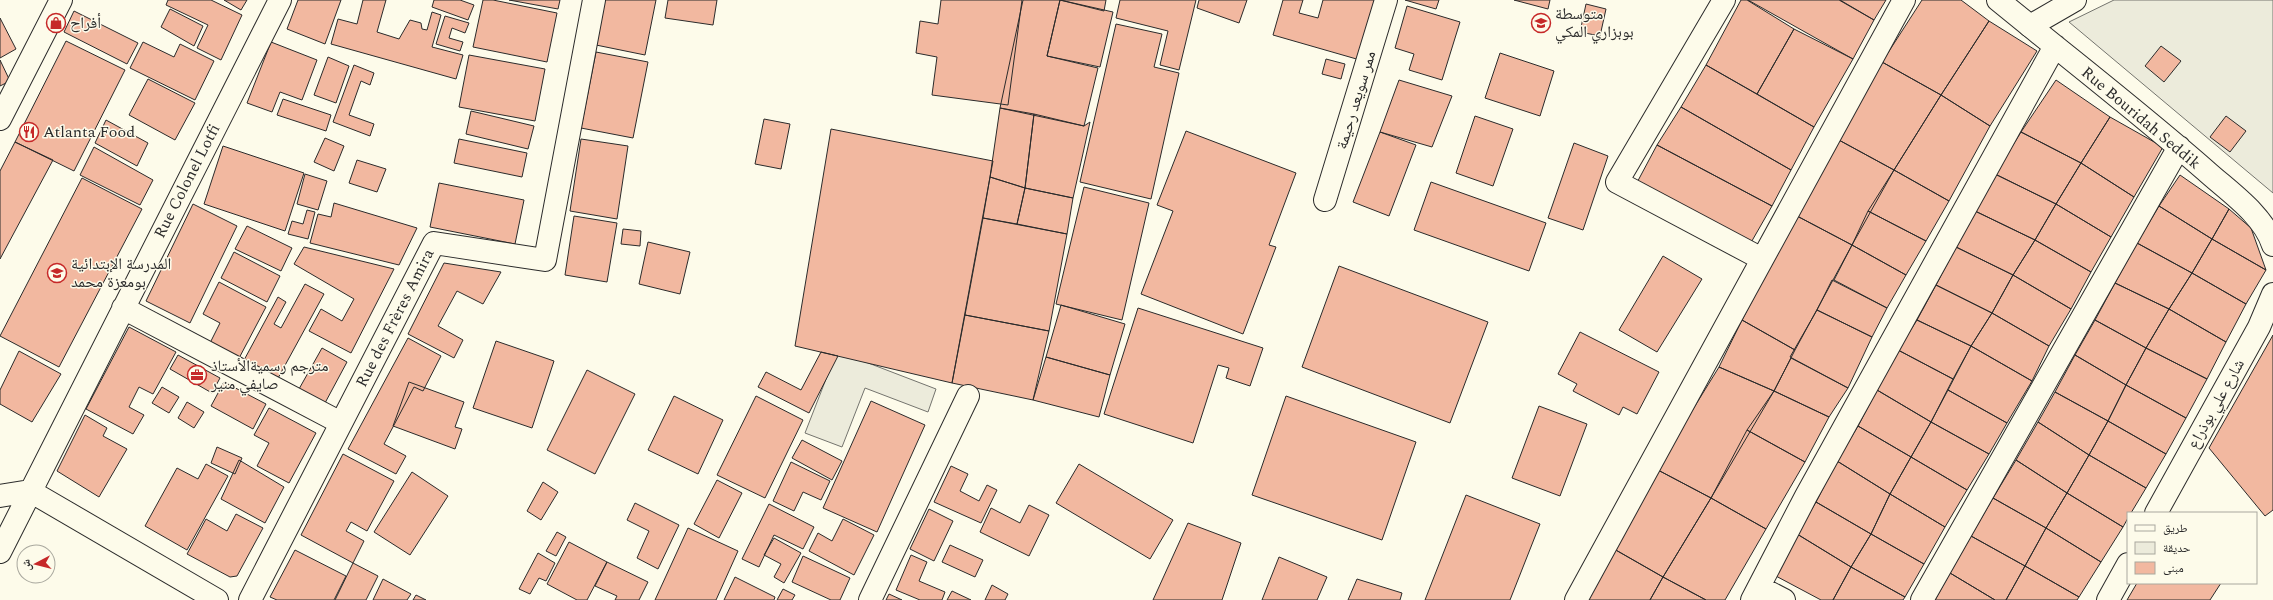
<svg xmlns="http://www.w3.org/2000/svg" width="2273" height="600" viewBox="0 0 2273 600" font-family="Spectral,'Noto Naskh Arabic',serif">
<rect width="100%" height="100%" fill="#fdfbea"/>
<path fill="#ecebdb" stroke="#74746e" d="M2114,0h159v193l-204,-171z
M837,351l99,38 -8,23 -63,-24 -23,59 -37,-14z"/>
<path fill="#f2b8a0" stroke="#2b2b2b" d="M168,0h43l31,15 -21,45 -24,-12 11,-23 -42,-20z
M224,0h23l-6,10z
M298,0h43l-16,44 -38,-15z
M363,0h23l-9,32 22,7 11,-19 11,3 1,6 5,1 5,-18 9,3 -9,32 31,8 -7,24 -125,-35 7,-25 19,5z
M434,0h26l14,5 -6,15 -36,-13z
M483,0h10l64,13 -10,49 -74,-15z
M509,0h51l-2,9z
M605,0h51l-11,55 -49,-10z
M668,0h49l-4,25 -48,-7z
M941,0h81l-14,105 -76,-10 5,-38 -21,-4 4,-32 18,3z
M1023,0h37l-13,56 51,12 -14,58 -84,-18z
M1060,0l53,12 -13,55 -53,-11z
M1060,0h46l-2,11z
M1120,0h76l-17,70 -19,-5 8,-34 -52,-13z
M1199,0h48l-8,23 -42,-15z
M1283,0h20l-4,13 19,5 5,-18h54l-17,60 -87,-25z
M1405,0h34l-3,9z
M1514,0h36l-2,9z
M1741,0h6l47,29 -37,65 -51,-29z
M1748,0h91l35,20 -21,39z
M1840,0h46l-12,20z
M1922,0h39l28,21 -48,74 -59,-33z
M1586,4l20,5 -6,27 -20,-4z
M1407,6l53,16 -18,58 -33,-10 5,-16 -19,-6z
M170,9l33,17 -9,20 -33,-19z
M74,11l64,32 -11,21 -63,-32z
M445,16l24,7 -4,10 -13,-5 -3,10 14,4 -3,9 -24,-7z
M0,18l16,31 -16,9z
M1989,21l48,30 -47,75 -49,-31z
M1116,24l46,10 -8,33 25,6 -28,126 -71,-17z
M1794,29l59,30 -39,68 -57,-33z
M66,41l59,29 -51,101 -59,-29z
M143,42l31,15 6,-13 34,17 -19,39 -65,-32z
M271,42l46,18 -15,40 -22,-8 -8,20 -25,-9z
M2161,46l20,15 -17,21 -19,-16z
M596,52l52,10 -15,76 -52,-10z
M1500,53l54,18 -14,45 -55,-18z
M469,55l76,14 -10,52 -76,-14z
M328,57l21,9 -13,37 -22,-8z
M1326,59l19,5 -4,15 -19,-5z
M0,60l10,21 -10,5z
M1882,62l59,33 -47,75 -57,-31z
M354,65l20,8 -4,12 -9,-4 -12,34 25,9 -4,12 -37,-14z
M1706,65l108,62 -23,43 -110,-63z
M148,79l47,24 -20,37 -46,-25z
M1399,80l53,16 -20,51 -52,-15z
M2056,80l54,37 -29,46 -60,-31z
M1941,95l49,31 -41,75 -55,-31z
M283,99l48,16 -5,16 -49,-16z
M1681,107l110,63 -19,36 -115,-61z
M1000,108l34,6 -9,74 -35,-11z
M471,111l63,15 -6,23 -62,-15z
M1034,114l50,12 6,-4 -17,76 -48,-10z
M1475,116l38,13 -20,57 -37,-13z
M2226,116l20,15 -16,21 -20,-15z
M2110,117l53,30 -29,50 -53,-34z
M764,119l26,5 -9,45 -26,-5z
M106,120l42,23 -11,23 -42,-23z
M831,129l162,32 -41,222 -157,-37z
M1186,131l110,42 -27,72 7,2 -33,87 -102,-40 32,-83 -16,-6z
M1380,132l36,13 -27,71 -36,-14z
M2021,132l60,31 -25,41 -61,-30z
M325,138l19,8 -10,25 -20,-9z
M459,139l68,14 -5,24 -68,-14z
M581,139l47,7 -11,73 -47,-8z
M1837,139l57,31 -42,75 -55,-29z
M15,142l38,18 -53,99v-88z
M1574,143l34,13 -25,74 -35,-12z
M1657,145l115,61 -23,40 -116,-56z
M223,146l81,27 -19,58 -81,-27z
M94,147l59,33 -13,25 -60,-30z
M357,160l29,9 -9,23 -28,-9z
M2081,163l53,34 -23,40 -55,-33z
M1894,170l55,31 -23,40 -58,-30z
M305,174l22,7 -9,29 -21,-6z
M1995,174l61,30 -21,36 -60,-29z
M2180,175l49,34 -17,30 -53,-33z
M990,177l35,11 -8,36 -34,-6z
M82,178l60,31 -83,158 -59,-31z
M1431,182l115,41 -17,48 -115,-41z
M439,183l85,17 -9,44 -85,-17z
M1084,187l65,16 -27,117 -66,-16z
M1025,188l48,10 -6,36 -50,-10z
M334,203l83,25 -18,37 -89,-22 8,-29 13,3z
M193,204l44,22 -47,97 -44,-22z
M2056,204l55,33 -20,35 -56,-32z
M2159,206l53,33 -20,34 -55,-30z
M2229,209l22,19 15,42 -54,-31z
M307,210l8,2 -7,27 -20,-5 4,-13 11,3z
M1868,211l58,30 -20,34 -54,-30z
M1975,211l60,29 -22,35 -57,-28z
M574,216l43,7 -10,59 -42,-7z
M1797,216l55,29 -57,105 -53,-30z
M983,218l84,16 -18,97 -84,-16z
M247,226l45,22 -11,23 -46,-22z
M623,229l18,2 -1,15 -19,-2z
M2212,239l54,31 -20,34 -54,-31z
M2035,240l56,32 -20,37 -58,-34z
M648,242l42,10 -10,42 -41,-10z
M2137,243l55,30 -23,36 -54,-26z
M1852,245l54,30 -19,33 -53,-28z
M304,247l90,22 -43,84 -42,-22 12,-22 21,12 12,-22 -60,-35z
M1956,247l57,28 -21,38 -56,-28z
M234,252l46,24 -13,26 -46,-24z
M1663,256l39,23 -45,73 -38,-22z
M444,263l57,9 -18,32 -26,-13 -19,35 25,14 -9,18 -46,-24z
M1339,266l149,56 -38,101 -148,-56z
M2192,273l54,31 -20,38 -57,-33z
M2013,275l58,34 -22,37 -57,-33z
M1832,280l55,28 -15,29 -55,-27z
M219,282l47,25 -29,55 -29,-15 12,-24 -17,-9z
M2115,283l54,26 -23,39 -51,-28z
M305,284l19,10 -47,86 -34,-18 35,-65 8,5 -12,22 7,4z
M1936,285l56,28 -21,33 -54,-26z
M1061,305l64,19 -15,51 -64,-18z
M1138,308l125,40 -13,38 -24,-8 3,-10 -11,-3 -25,78 -89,-29z
M2169,309l57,33 -19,37 -61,-31z
M1817,310l55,27 -24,51 -58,-31z
M1992,313l57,33 -17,35 -61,-35z
M965,315l84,16 -16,69 -81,-17z
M1742,320l53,30 -21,41 -55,-24z
M1917,320l54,26 -18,33 -55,-29z
M2095,320l51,28 -20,37 -51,-30z
M129,327l47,25 -23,42 -14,-7 -10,20 15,8 -11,19 -47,-25z
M1580,332l79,40 -22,42 -14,-7 -4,8 -46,-24 4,-7 -19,-10z
M2273,335v175l-8,6 -56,-68z
M408,338l33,18 -18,35 -9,-4 -30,57 22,12 -10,18 -48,-25z
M496,341l58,20 -22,67 -59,-20z
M1971,346l61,35 -25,42 -59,-33z
M322,348l25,14 -22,41 -26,-14z
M2146,348l61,31 -21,39 -60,-33z
M1898,350l55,29 -22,43 -54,-32z
M19,351l42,23 -29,48 -32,-18v-14z
M821,352l17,4 -29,57 -51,-26 8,-15 35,18z
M178,355l42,23 -8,15 -42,-24z
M2075,355l51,30 -18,36 -53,-29z
M1046,357l64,18 -11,42 -66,-17z
M1791,358l57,30 -19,29 -55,-26z
M1719,367l55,24 -63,107 -55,-29z
M587,370l48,24 -40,80 -48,-24z
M224,382l42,22 -13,25 -42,-23z
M409,382l55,20 -9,25 7,2 -7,20 -62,-23z
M2126,385l60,33 -20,36 -58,-33z
M162,387l17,10 -10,16 -17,-10z
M1877,390l54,32 -20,35 -53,-31z
M1948,390l59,33 -18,31 -58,-32z
M1774,391l55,26 -24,45 -58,-32z
M2055,392l53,29 -19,34 -51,-33z
M674,396l49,24 -25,54 -50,-24z
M756,396l47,24 -38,78 -48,-23z
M1286,396l130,46 -34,98 -130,-45z
M871,401l54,24 -48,107 -54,-24z
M187,402l17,10 -10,16 -16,-10z
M1539,406l48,18 -27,72 -48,-18z
M269,408l47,25 -27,50 -32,-17 12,-23 -15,-8z
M85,415l22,13 -4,8 24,13 -28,48 -42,-26z
M2108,421l58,33 -20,34 -57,-33z
M1931,422l58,32 -22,36 -56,-33z
M2038,422l51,33 -22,38 -51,-33z
M1858,426l53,31 -21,37 -53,-33z
M1747,430l58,32 -39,67 -55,-31z
M802,440l40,21 -10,19 -40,-22z
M217,447l25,11 -7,16 -24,-11z
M343,454l51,27 -27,50 -16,-9 -5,9 18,10 -11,22 -52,-28z
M2089,455l57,33 -15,25h-3v5l-5,9 -56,-34z
M1911,457l56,33 -22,37 -55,-33z
M239,460l45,27 -19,36 -44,-24z
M2016,460l51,33 -21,35 -53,-30z
M1837,461l53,33 -19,40 -55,-32z
M791,462l39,19 -9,19 -18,-8 -9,19 -21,-10z
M206,464l22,12 -41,74 -42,-24 32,-58 21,11z
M1079,464l94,56 -23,39 -94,-56z
M951,466l17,8 -8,17 19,10 8,-16 10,5 -16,33 -47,-21z
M1656,469l55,29 -48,79 -49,-28z
M412,472l36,24 -38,59 -36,-23z
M717,480l25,13 -23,45 -25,-14z
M543,482l15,10 -17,28 -14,-9z
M2067,493l56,34 -22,35 -55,-34z
M1890,494l55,33 -21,37 -53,-30z
M1466,495l74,29 -30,76h-85z
M1711,498l55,31 -41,71h-19l-43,-23z
M1993,498l53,30 -21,38 -54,-30z
M1816,502l55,32 -20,33 -54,-33z
M635,503l44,22 -21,44 -21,-11 12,-27 -22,-11z
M769,504l45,23 -11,22 -29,-14 -15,32 -17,-8z
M1029,505l20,10 -20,41 -49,-24 11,-24 29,15z
M929,509l24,12 -19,40 -24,-12z
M236,514l27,14 -26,48 -7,1 -43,-23 19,-35 21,12z
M843,519l31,16 -20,40 -45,-24 9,-18 14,8z
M1188,523l53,20 -19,57h-69z
M688,528l50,23 -22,49h-61z
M2046,528l55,34 -22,35 -54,-31z
M557,532l9,5 -10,19 -10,-5z
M1797,534l54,33 -18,33h-12l-47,-25z
M1871,534l53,30 -19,33 -54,-30z
M1971,536l54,30 -19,34h-11l-45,-27z
M774,538l27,15 -17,30 -10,-6 7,-13 -17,-9z
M569,542l38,20 -20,38h-10l-30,-16z
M950,545l33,15 -8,17 -33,-15z
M1614,549l49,28 -13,23h-63z
M295,550l51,26 -12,24h-57l-7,-3z
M538,553l17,10 -9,18 -7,-3 -9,16 -11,-5z
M911,555l16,7 -8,19 26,11 -3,8h-22l-24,-10z
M803,556l47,22 -10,22h-9l-39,-18z
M1279,557l48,20 -10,23h-55z
M607,562l41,20 -9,18h-24l2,-4 -22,-10z
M353,563l25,13 -12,24h-31z
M2025,566l54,31 -2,3h-71z
M1851,567l54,30 -2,3h-70z
M1950,573l45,27h-60z
M735,577l40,20 -1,3h-50z
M1663,577l43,23h-56z
M383,579l28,15 -4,6h-34z
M1357,579l45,14 -2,7h-52z
M2137,583h84l-11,17h-83z
M992,585l16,9 -3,6h-20z
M783,589l12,6 -3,5h-15z
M952,591l19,9h-24z
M889,594l13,6h-16z
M416,595l10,5h-13z"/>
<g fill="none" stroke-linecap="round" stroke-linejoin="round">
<defs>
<path id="minor" d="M1724,0l-107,182 145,77
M2030,26c58,47 118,94 175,144 23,21 58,44 68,75
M1325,200l61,-200
M123,308l218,115
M0,496l30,-5 187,109
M2156,513l103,-186 14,-33
M0,552l280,-552
M1759,587l25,13
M250,600l184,-357 111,17 49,-260
M870,600l98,-204
M1576,600l328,-600
M1752,600l54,-104 249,-450
M1922,600l257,-453
M2108,600l20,-36"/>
<path id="major" d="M1998,0l32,26 45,-26
M0,119l61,-119"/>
</defs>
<use href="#minor" stroke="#2b2b2b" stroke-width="24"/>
<use href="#major" stroke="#2b2b2b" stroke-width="24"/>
<use href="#minor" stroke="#fdfbea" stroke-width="22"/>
<use href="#major" stroke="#fdfbea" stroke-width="22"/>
</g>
<defs>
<symbol id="shop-ring" viewBox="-11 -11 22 22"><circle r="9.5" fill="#fdfbea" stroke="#c62828" stroke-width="1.5"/><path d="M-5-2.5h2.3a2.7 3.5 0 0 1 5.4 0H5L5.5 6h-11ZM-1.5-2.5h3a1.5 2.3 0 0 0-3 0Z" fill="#c62828"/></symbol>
<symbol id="school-ring" viewBox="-11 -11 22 22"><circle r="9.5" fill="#fdfbea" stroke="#c62828" stroke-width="1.5"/><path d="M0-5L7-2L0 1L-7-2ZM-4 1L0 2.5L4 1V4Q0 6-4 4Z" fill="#c62828"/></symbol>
<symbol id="restaurant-ring" viewBox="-11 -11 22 22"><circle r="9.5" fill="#fdfbea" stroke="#c62828" stroke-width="1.5"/><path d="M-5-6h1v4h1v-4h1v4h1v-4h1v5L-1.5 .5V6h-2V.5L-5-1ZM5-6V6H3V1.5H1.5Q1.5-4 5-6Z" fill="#c62828"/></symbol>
<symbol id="office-ring" viewBox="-11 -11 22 22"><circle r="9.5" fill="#fdfbea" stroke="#c62828" stroke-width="1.5"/><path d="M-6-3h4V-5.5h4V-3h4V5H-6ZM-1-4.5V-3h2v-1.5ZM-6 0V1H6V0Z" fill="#c62828"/></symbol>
</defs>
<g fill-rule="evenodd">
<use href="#shop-ring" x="45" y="12" width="22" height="22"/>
<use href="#school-ring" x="1530" y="12" width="22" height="22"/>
<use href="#restaurant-ring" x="18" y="121" width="22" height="22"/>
<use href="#school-ring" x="46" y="262" width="22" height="22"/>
<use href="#office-ring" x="186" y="364" width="22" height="22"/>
</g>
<g text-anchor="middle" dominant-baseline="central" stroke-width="3" stroke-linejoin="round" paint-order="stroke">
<g font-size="16" fill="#2b2b2b" stroke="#fdfbea" text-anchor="start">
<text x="1555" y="14">متوسطة<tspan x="1555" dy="18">بوبزاري المكي</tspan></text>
<text x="70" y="23">أفراح</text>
<text x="43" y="132">Atlanta Food</text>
<text x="71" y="264">المدرسة الإبتدائية<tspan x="71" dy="18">بومعزة محمد</tspan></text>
<text x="211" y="366">مترجم رسميةالأستاذ<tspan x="211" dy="18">صايفي منير</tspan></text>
</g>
<g font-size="16" fill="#2b2b2b" stroke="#fdfbea">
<text transform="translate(1356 100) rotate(-73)">ممر سويعد رحيمة</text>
<text transform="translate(2141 118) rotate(40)">Rue Bouridah Seddik</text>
<text transform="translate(187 181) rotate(-63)">Rue Colonel Lotfi</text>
<text transform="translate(395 318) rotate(-63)">Rue des Frères Amira</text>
<text transform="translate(2216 404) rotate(-61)">شارع علي بوذراع</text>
</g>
</g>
<rect x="2127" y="512" width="130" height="72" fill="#fdfbea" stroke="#a9a89e"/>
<rect x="2135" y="525" width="20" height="6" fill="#fdfbea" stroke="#a9a89e"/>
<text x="2163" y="532" font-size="12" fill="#2b2b2b">طريق</text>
<rect x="2135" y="542" width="20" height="12" fill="#ecebdb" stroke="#a9a89e"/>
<text x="2163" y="552" font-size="12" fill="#2b2b2b">حديقة</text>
<rect x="2135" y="562" width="20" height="12" fill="#f2b8a0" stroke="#a9a89e"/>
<text x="2163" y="572" font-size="12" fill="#2b2b2b">مبنى</text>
<g transform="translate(36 564) rotate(263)"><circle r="19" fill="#fdfbea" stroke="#a9a89e"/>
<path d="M0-3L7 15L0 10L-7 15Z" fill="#c62828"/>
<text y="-6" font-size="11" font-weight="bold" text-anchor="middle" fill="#2b2b2b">ش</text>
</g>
</svg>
